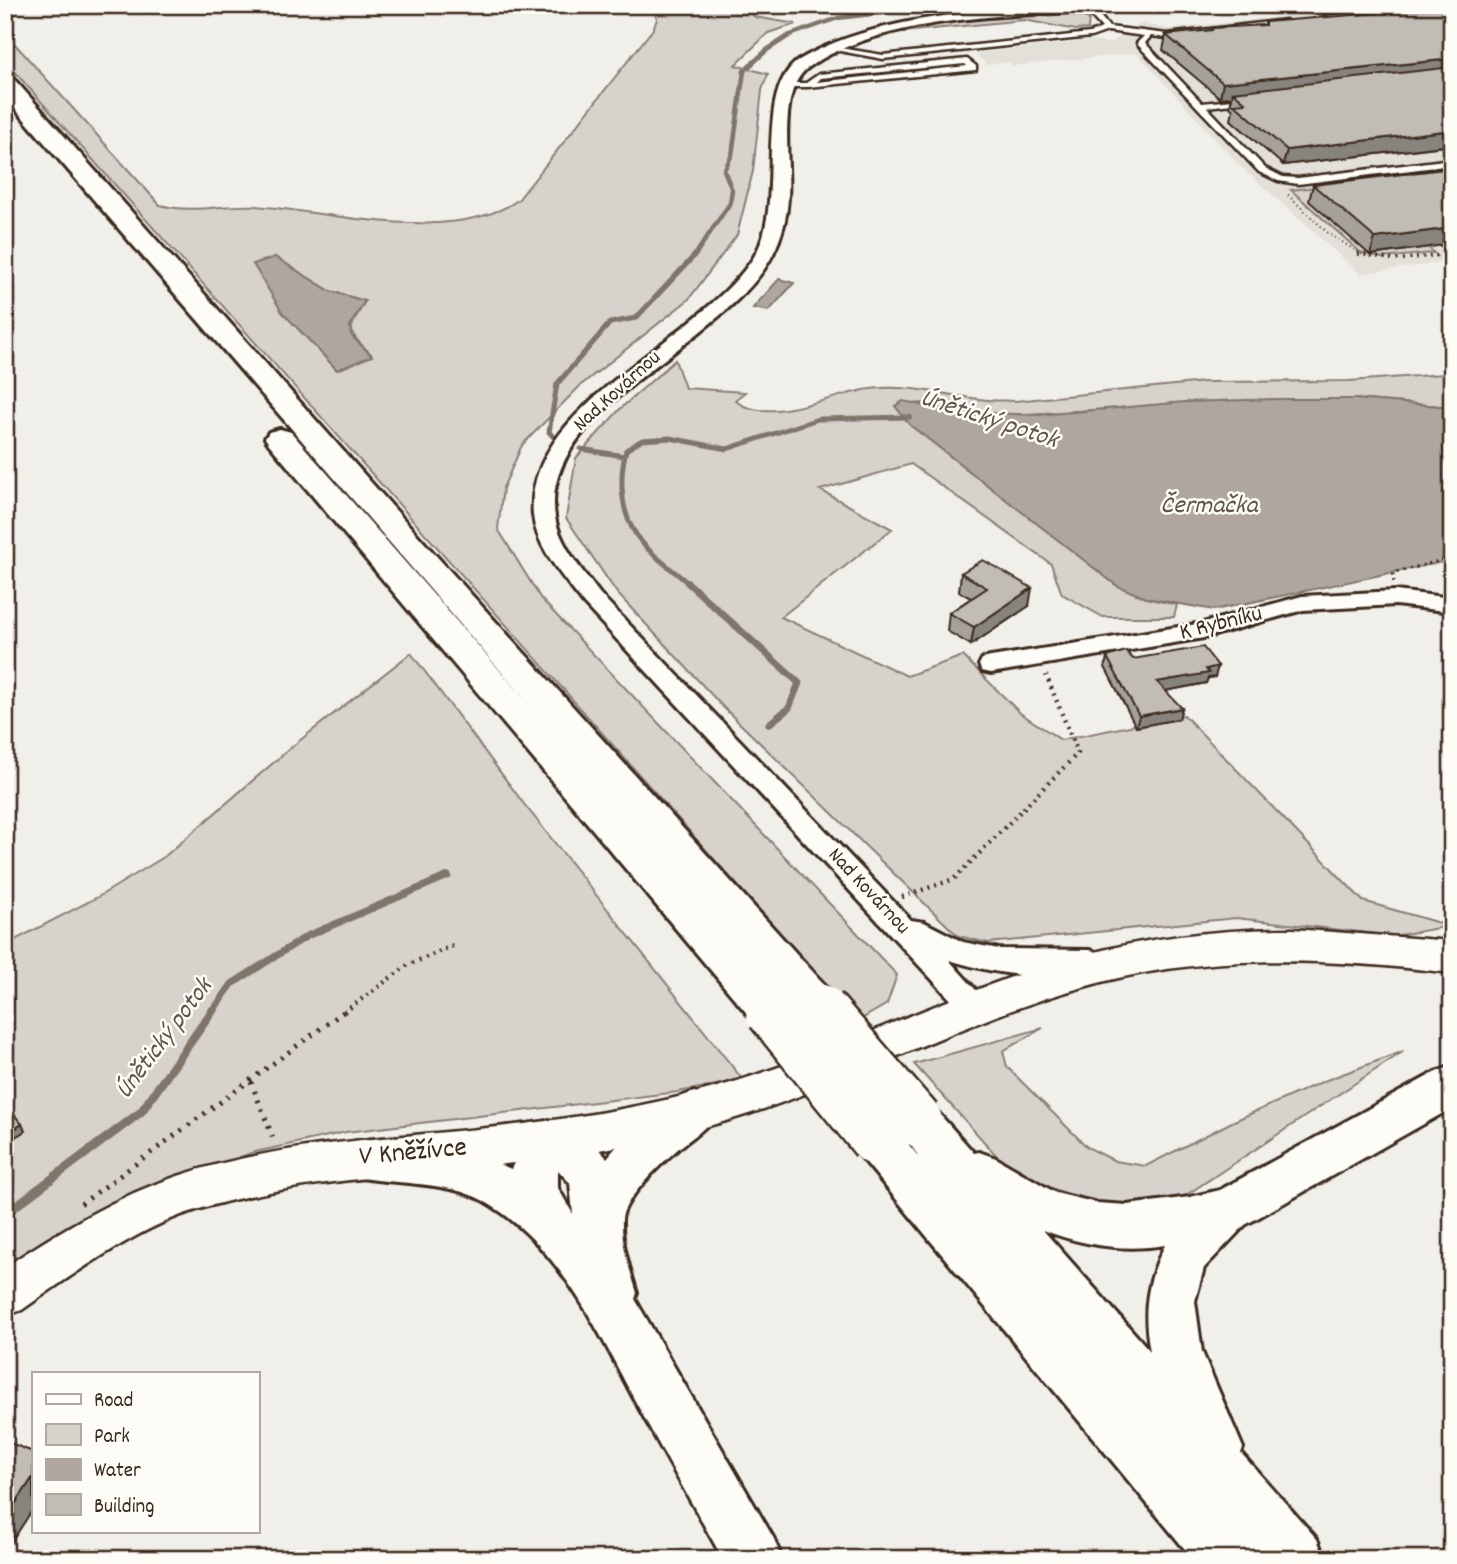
<svg xmlns="http://www.w3.org/2000/svg" width="1457" height="1564" viewBox="0 0 1457 1564" font-family="Dekko,sans-serif">
<rect width="100%" height="100%" fill="#f1efea"/>
<filter id="ink" filterUnits="userSpaceOnUse"><feTurbulence type="fractalNoise" baseFrequency=".0143" numOctaves="2"/><feDisplacementMap in="SourceGraphic" scale="14" xChannelSelector="R" yChannelSelector="G"/><feConvolveMatrix kernelMatrix="1 2 1 2 8 2 1 2 1" color-interpolation-filters="sRGB"/></filter>
<g filter="url(#ink)">
<path fill="#e3e0da" d="M1392,5h60v256l-92,13 -120,-108 -103,-113 -124,13 -4,-4 -23,3 -11,-12 115,-12 21,2 31,-20 25,6z"/>
<path fill="#d7d2cc" stroke="#897e75" stroke-width="2" fill-rule="evenodd" d="M653,5h91l11,12 41,7 -28,9 -33,32 33,9 -6,16 -9,81 -16,64 -49,65 -107,85 -59,60 -19,43 -5,41 43,70 356,376 -10,29 -29,17 -853,-960v-28l155,172c33,9 63,-1 96,1 75,6 197,39 262,-6l135,-171 4,-10zM275,257l55,34 35,10c-17,31 -20,28 7,54l-90,-43z
M1074,14l15,5 -1,10 -12,1 -52,-10 -142,14 74,-13z
M1382,179l-12,76 58,-8 6,6 -52,5 -22,-6 -69,-62z
M675,360l10,28 60,4 -10,8c28,27 102,-7 135,-11 40,-5 78,7 118,11 8,1 18,0 27,1l189,-19 145,-1 95,-7 8,13v20l-98,-8h-77l-268,16 -60,-4 -26,-8 -27,3 14,19 236,173 31,7 -3,12h-71l-41,-23 -11,-30 -140,-100 -91,26 72,39 -111,88 126,59 56,-20 57,57 41,27 123,-25 179,186 87,25 -56,10 -158,-18 -248,25 -30,-7 -236,-230 -105,-113 -51,-75 10,-60 44,-49z
M411,653l113,151 219,276 -65,12 -332,40 -95,21 -73,28 -173,96v-332l93,-48 66,-40 130,-112z
M1043,1028l-40,23 4,16 80,80 28,14 31,5 88,-45 90,-40 80,-30 -239,158 -59,-1 -93,-34 -99,-110z"/>
<path fill="#aea69f" stroke="#80746b" stroke-width="2" d="M275,257l55,34 35,10 -15,25 1,9 21,21 -35,14 -55,-58 -29,-48z
M779,279l15,4 -25,28 -16,-3z
M1277,399h77l98,8v153l-238,50 -68,-12 -29,-12 -207,-161 -15,-19 8,-5 46,10 89,4 147,-13z"/>
<g fill="none" stroke-linecap="round" stroke-linejoin="round">
<path stroke="#80746b" stroke-width="4.5" d="M695,255l35,-52 2,-13 -8,-20 8,-15 12,-84 23,-21 23,-15 48,-17 110,-13"/>
<path stroke="#80746b" stroke-width="5" d="M561,445l-12,-13 8,-48 53,-61 26,-5 60,-64
M581,449l43,7
M690,585c-16,-15 -41,-31 -53,-49 -17,-24 -18,-59 -11,-86l16,-10 28,-2 57,11 91,-30 92,-2"/>
<path stroke="#80746b" stroke-width="7" d="M688,583l111,100 -10,25 -20,16
M212,1012l20,-28 75,-48 141,-60"/>
<path stroke="#80746b" stroke-width="9" d="M5,1214l136,-102 72,-102"/>
<defs>
<path id="lane" d="M1077,5l15,1 17,21 58,7 119,-14 1,2 -4,2 -116,14 -16,-2 -6,7 57,60 50,-5v4h-3l-42,5 58,61 18,9 15,1 154,-19v6l-154,19 -20,-3 -19,-9 -121,-127 -1,-2 7,-7 -36,-5 -17,6 -208,22 -59,-11 4,-2 55,9 207,-22 12,-5 -16,-18z
M1424,5h27l-126,15 -4,-2 4,-2z
M967,59l9,7v4l-168,17h-21l-4,-2 4,-2h19l13,-9zM965,64l2,2 -150,16 4,-4z"/>
<path id="street" d="M1209,5l-7,4c-108,4 -304,-5 -393,58 -33,23 -18,95 -21,131 -1,19 -6,38 -15,56 -42,87 -235,153 -218,263 5,29 28,54 45,77l311,326 13,2 39,20 36,7 91,1 10,3 5,8 -5,8c-45,15 -106,5 -151,-9l43,48 -4,8 -11,4 -11,-4 -382,-412c-19,-25 -48,-56 -51,-89 -10,-112 171,-175 222,-260 32,-54 -4,-162 44,-195 100,-60 292,-55 410,-55z
M1396,591l56,7v14l-56,-7 -93,5 -99,28 -213,35 -9,-2 -3,-6 3,-6 9,-2 212,-34 99,-27z"/>
<path id="secondary" d="M1293,929l159,12v32c-126,-15 -249,-21 -372,15 -135,38 -257,111 -394,144 -68,16 -137,28 -207,35 -96,10 -196,15 -289,45 -55,18 -120,64 -168,98l-17,6v-49c54,-36 112,-71 173,-91 96,-32 200,-37 300,-47 71,-7 144,-18 213,-35 134,-34 256,-102 388,-138 71,-19 141,-27 214,-27z"/>
<path id="highway" d="M5,76l8,2 417,471 393,434 7,12 -7,12c-13,4 -25,7 -35,-5l5,9 -6,12 -16,5 -16,-5 -486,-579 -4,-6 4,-6 11,-3 11,3 240,274 -526,-609z
M1452,1066v42l-207,117 -41,43 -9,33 7,51 41,96 -2,5 76,86 8,20h-65l-3,-4 1,4h-65l-334,-405 -6,-14 6,-14c34,-12 40,8 60,31l-25,-36 7,-14 16,-5 16,5 41,46 5,-1 17,6 60,35 41,10 30,2 63,-8 30,-7 216,-118zM1043,1230c39,15 80,22 122,15 -18,36 -23,65 -15,106z
M694,1092l16,5 7,14c-9,17 -23,25 -38,37 -15,13 -56,51 -57,71 -1,25 8,51 15,74l-2,6 139,240 8,20h-59c-28,-50 -56,-100 -83,-149 -41,-76 -79,-166 -158,-210 -34,-18 -82,-16 -120,-22l-17,-6 -7,-14 7,-14c40,-14 127,8 166,25l21,-43 17,-6 34,13 24,25c22,-27 53,-55 87,-66zM558,1170l12,13 3,31 -15,-26z"/>
</defs>
<use href="#lane" stroke="#3b2a1e" stroke-width="5"/>
<use href="#street" stroke="#3b2a1e" stroke-width="6"/>
<use href="#secondary" stroke="#3b2a1e" stroke-width="5"/>
<use href="#highway" stroke="#3b2a1e" stroke-width="6"/>
<path stroke="#3b2a1e" stroke-width="2.5" stroke-dasharray="1 3.5" stroke-linecap="butt" d="M1217,11l30,-1
M1288,195l41,39 34,21
M1442,255l10,-1"/>
<path stroke="#3b2a1e" stroke-width="3.5" stroke-dasharray="2 4.5" stroke-linecap="butt" d="M1358,254l37,6 57,-6
M1394,582l-1,-9 59,-15"/>
<path stroke="#3b2a1e" stroke-width="4.5" stroke-dasharray="2 5" stroke-linecap="butt" d="M902,897l52,-18 124,-126 -32,-78
M344,1012l64,-47 49,-21"/>
<path stroke="#3b2a1e" stroke-width="5" stroke-dasharray="2.5 7" stroke-linecap="butt" d="M251,1082l24,61
M81,1204l265,-194"/>
<use href="#lane" fill="#fdfcf7" fill-rule="evenodd"/>
<use href="#street" fill="#fdfcf7" fill-rule="evenodd"/>
<use href="#secondary" fill="#fdfcf7" fill-rule="evenodd"/>
<use href="#highway" fill="#fdfcf7" fill-rule="evenodd"/>
<defs>
<path id="highway-bridge-far1" d="M808,995l15,17"/>
<path id="highway-bridge" d="M821,1010l96,111
M771,1011l105,129"/>
</defs>
<use href="#highway-bridge-far1" stroke="#3b2a1e" stroke-width="44" stroke-linecap="butt"/>
<use href="#highway-bridge" stroke="#3b2a1e" stroke-width="55" stroke-linecap="butt"/>
<use href="#highway-bridge-far1" stroke="#fdfcf7" stroke-width="38"/>
<use href="#highway-bridge" stroke="#fdfcf7" stroke-width="50"/>
</g>
<path fill="#a6a29b" stroke="#3b2a1e" stroke-width="2" d="M1427,5l13,1 12,-1v140l-169,20 -52,-45 2,-10 -3,-3 2,-10 -12,1 -57,-48 3,-15 261,-27z
M1452,168v76l-82,11 -61,-54 4,-16z
M961,573l68,33 -58,39 -24,-14 2,-18 22,-15 -12,-6z
M1107,657l26,2 82,18 -7,1 -2,5 -41,8 14,28 -43,8 -31,-60z"/>
<path fill="#87847e" stroke="#3b2a1e" stroke-width="2" d="M1452,59v14l-219,19 -1,5 -12,1 3,-15z
M1452,130v15l-169,20 4,-15z
M1452,228v16l-82,11 5,-17z
M1032,588l-3,18 -58,39 3,-18z
M1218,666l-3,11 -7,1 -2,5 -51,10 2,-11 49,-13z
M1182,708l-3,11 -43,8 3,-11z
M22,1124l3,7 -20,12v-8z
M8,1149l3,6 -6,4v-8z
M33,1477v32l-28,43v-33z"/>
<path fill="#c1bcb4" stroke="#3b2a1e" stroke-width="2" d="M1427,5l13,1 12,-1v54l-229,24 -57,-48 46,-5 1,-2 52,-3v-3l112,-9v-3l13,2 38,-4z
M1452,67v63l-165,20 -53,-46 12,-1 -13,-11z
M1452,168v60l-77,10 -62,-53z
M983,560l49,28 -58,39 -25,-14 38,-25 -26,-15z
M1203,647l15,19 -12,3 3,4 -52,9 25,26 -43,8 -32,-59 19,-6 7,8z
M8,1107l14,17 -17,11v-26z
M5,1441l28,11v25l-28,42z"/>
</g>
<g text-anchor="middle" dominant-baseline="central" stroke-width="5" stroke-linejoin="round" paint-order="stroke">
<g font-size="21" fill="#3b2a1e" stroke="#fdfcf7">
<text transform="translate(618 392) rotate(-42)">Nad Kovárnou</text>
<text transform="translate(868 892) rotate(47)">Nad Kovárnou</text>
</g>
<g font-size="24" fill="#3b2a1e" stroke="#fdfcf7">
<text transform="translate(1221 624) rotate(-14)">K Rybníku</text>
</g>
<g font-size="26" font-style="italic" fill="#63554b" stroke="#fdfcf7">
<text transform="translate(989 420) rotate(18)">Únětický potok</text>
<text x="1209" y="506">Čermačka</text>
<text transform="translate(165 1039) rotate(-53)">Únětický potok</text>
</g>
<g font-size="28" fill="#3b2a1e" stroke="#fdfcf7">
<text transform="translate(413 1154) rotate(-5)">V Kněžívce</text>
</g>
</g>
<rect width="1457" height="1564" fill="none" stroke="#fdfcf7" stroke-width="28"/>
<rect x="14" y="14" width="1429" height="1536" fill="none" stroke="#3b2a1e" stroke-width="2.5" filter="url(#ink)"/>
<rect x="32" y="1372" width="228" height="161" fill="#fdfcf7" stroke="#afa8a0" stroke-width="2"/>
<rect x="46" y="1394" width="35" height="10" fill="#fdfcf7" stroke="#afa8a0" stroke-width="2"/>
<text x="94" y="1406" font-size="21" fill="#3b2a1e">Road</text>
<rect x="46" y="1424" width="35" height="21" fill="#d7d2cc" stroke="#afa8a0" stroke-width="2"/>
<text x="94" y="1442" font-size="21" fill="#3b2a1e">Park</text>
<rect x="46" y="1459" width="35" height="21" fill="#aea69f" stroke="#afa8a0" stroke-width="2"/>
<text x="94" y="1476" font-size="21" fill="#3b2a1e">Water</text>
<rect x="46" y="1494" width="35" height="21" fill="#c1bcb4" stroke="#afa8a0" stroke-width="2"/>
<text x="94" y="1512" font-size="21" fill="#3b2a1e">Building</text>
</svg>
